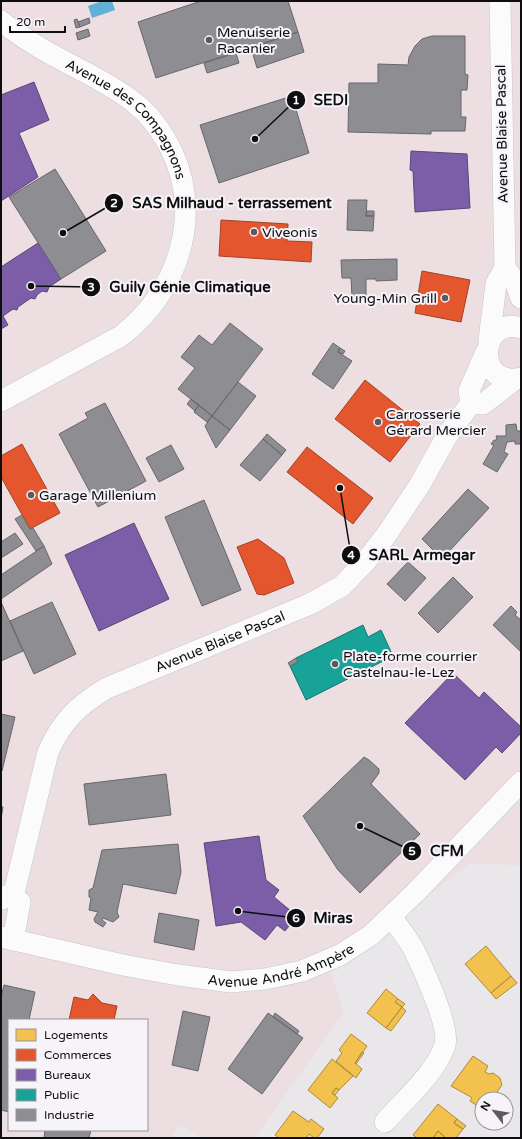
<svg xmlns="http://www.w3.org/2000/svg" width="522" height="1139" viewBox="0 0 522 1139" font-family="'Varela Round',sans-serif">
<rect width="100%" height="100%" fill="#e9e7ea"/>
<path fill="#eddee1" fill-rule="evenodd" d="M1,1h520v864l-52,-1 -139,108 14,40 -89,126h-51l-24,-13 -9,13h-170zM9,1020h138v110h-138z"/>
<path fill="#60b0d8" d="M102,1h10l3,9 -23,8 -4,-12z"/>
<path fill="#f2c14e" stroke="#ae8b3b" d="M486,946l25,30 -20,17 -26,-29z
M511,976l6,7 -21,16 -5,-6z
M386,989l12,10 -3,3 7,5 -16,21 -19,-15z
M398,999l7,5 -3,3 -7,-5z
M402,1007l4,4 -15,20 -5,-3z
M351,1034l16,12 -12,17 7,6 -6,9 -20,-17 6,-8 -3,-3z
M362,1052l2,1 -8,11 -1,-1z
M473,1056l15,10 -3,6 4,2 4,-1 7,5 2,7 -10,14h-10v10l-12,-8 2,-3 -3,-2 -18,-10z
M332,1059l21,17 -14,14 -3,-2 -4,5 6,5 -8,10 -22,-18z
M336,1088l3,2 -4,5 -3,-2z
M438,1104l19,15 -3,4 9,6 -7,9h-10l-8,-7 -5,7h-16l-4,-3z
M293,1111l16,11 2,-3 13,10 -7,9h-3l-5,-4 -3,4h-27l-4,-3z
M457,1119l9,7 -3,3 -9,-6z
M438,1131l8,7h-13z"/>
<path fill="#e4572e" stroke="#a44125" d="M221,220l67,4 -1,17 25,1 -1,20 -92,-6z
M422,271l48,9 -9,42 -46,-9z
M365,380l55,44 -30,38 -55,-43z
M22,444l38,69 -30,16 -29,-52v-21z
M307,447l66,51 -20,26 -66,-52z
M258,539l26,19 10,25 -30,12 -7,-1 -20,-47z
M93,994l9,9 15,3 -3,14h-45l5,-23 14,3z"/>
<path fill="#7b5ea7" stroke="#5a4679" d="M34,82l15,38 -30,13 19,44 -37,24v-106z
M411,151l56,3 3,54 -55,4 -2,-41 -3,-1z
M38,243l23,36 -12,8 -2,5 -5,-1 -5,4 -2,4 -4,-1 -13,9 -1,3 -4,-1 -10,7 5,9 -7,4v-62z
M134,523l35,76 -70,32 -34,-76z
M453,673l26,25 5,-6 37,35v6l-19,20 -6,-6 -31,33 -60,-57z
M259,836l7,44 13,10 -5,7 23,19 -12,15 -8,-6 -12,15 -24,-18 -25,4 -12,-83z"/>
<path fill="#17a398" stroke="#14766f" d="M363,625l5,12 13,-7 12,26 -87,44 -16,-34 8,-4 -2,-4z"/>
<path fill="#8d8d92" stroke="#67676b" d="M201,1h87l10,31 -142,46 -18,-56z
M89,18l1,5 -10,4 -2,-5z
M77,19l3,8 -4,1 -2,-8z
M88,29l2,7 -12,4 -2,-7z
M298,32l6,20 -47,16 -6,-20z
M432,36h33v38l3,1 -1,15h-6v27h5l-1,14h-34v3l-83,-2 1,-49h29v-19l30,1 1,-8 6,-11 7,-7z
M236,53l3,10 -32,10 -3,-10z
M292,96l17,57 -90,30 -19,-58z
M55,169l51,82 -45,28 -52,-82z
M348,200h19l-1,16h8l-1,15 -26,-1z
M367,211h7v5h-8z
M397,259v21l-21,1v-2h-10v18h-3v2l-6,1 -1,-3h-4l-1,-19h-9l-1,-18z
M230,323l33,26 -51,67 -34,-27 17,-21 -14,-11 18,-22 13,10z
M333,343l7,5 -2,4 14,9 -19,28 -21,-15z
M340,348l5,3 -2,3 -5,-2z
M238,382l18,14 -26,34 -18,-14z
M191,399l8,6 -4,6 -8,-7z
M105,403l41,78 -48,26 -39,-73 29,-16 -3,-5z
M199,405l13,11 -5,6 -13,-10z
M212,416l18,14 -14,18 -11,-22z
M516,424l1,7h4v13h-6v-3l-8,1 -3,10 4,2 -11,18 -14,-8 11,-19 -3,-1 3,-4h3l-1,-4h10v-11z
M267,434l19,16 -4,5 -19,-16z
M263,439l19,16 -22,26 -20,-16z
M171,445l13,24 -25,13 -13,-24z
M468,489l21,19 -47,51 -20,-20z
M204,500l37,90 -39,16 -37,-89z
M22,515l8,14 3,-1 11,18 -8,5 -21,-32z
M15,533l8,11 -22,14v-16z
M44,546l8,18 -51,35v-24z
M408,562l18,16 -21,23 -18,-17z
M453,577l20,20 -35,36 -20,-20z
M1,602l22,49 -22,10z
M52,602l24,52 -42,20 -24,-53z
M511,606l6,6 -2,3 6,5v32l-28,-27z
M296,658l2,4 -8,4 -2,-3z
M1,714l14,3 -13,54h-1z
M364,757l5,3 10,9v4l-8,11 49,50 -60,59 -22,-23 -35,-54z
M166,774l5,41 -82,10 -5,-41z
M1,807h2l-2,12z
M178,844l3,28 -5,22 -53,-10 -6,28 2,5 -6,5 -10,-4 -1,2 4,3 -3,4 -8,-5 -1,-3 4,-7 -9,-2 2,-12 -2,-1v-7l4,-2 9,-38z
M159,913l40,7 -5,30 -40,-8z
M4,985l31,7 -6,28h-20v92l-8,-2v-113z
M183,1011l27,6 -12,54 -26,-6z
M268,1013l35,25 -41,56 -34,-25z
M275,1013l24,18 -2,3 -24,-17z
M45,1130h46l-2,8h-45z"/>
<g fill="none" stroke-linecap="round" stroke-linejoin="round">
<defs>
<g id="minor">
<path id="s1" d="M1,21c28,23 61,39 93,56 14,8 31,17 43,28 12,9 21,22 29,35 39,68 16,149 -45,196l-120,65"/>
<path d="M505,268l10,13 6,17"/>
<path d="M521,328c-42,-13 -47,61 0,50"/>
<path d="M489,340l7,-56 9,-16 -5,-267"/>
<path d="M471,403l12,1 31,-24"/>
<path id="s2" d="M13,897l35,-145c14,-31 29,-46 59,-64l203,-84 32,-18 24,-25 21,-27 32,-48 28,-50 24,-33 -2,-12 17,-39"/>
<path d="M2,899l2,-3 9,1 7,5 -7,38"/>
<path id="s3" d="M1,937l122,28 55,10 53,7 34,-3 37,-8 38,-16 31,-20 45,-43 105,-110"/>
<path d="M385,1122c19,-22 51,-49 60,-77 5,-19 -22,-76 -31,-95 -6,-12 -15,-22 -23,-33"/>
</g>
</defs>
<use href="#minor" stroke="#c6c5c7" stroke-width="22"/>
<use href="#minor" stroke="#fcfbfc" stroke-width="21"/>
</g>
<g fill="#5b595c" stroke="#f6f3f9" stroke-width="1.5">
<circle cx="209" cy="40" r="4"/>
<circle cx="254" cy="232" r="4"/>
<circle cx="445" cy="298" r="4"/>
<circle cx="378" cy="422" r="4"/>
<circle cx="31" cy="495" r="4"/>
<circle cx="335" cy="664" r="4"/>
</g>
<g text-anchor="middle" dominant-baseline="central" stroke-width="4" stroke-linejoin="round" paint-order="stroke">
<g font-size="14" fill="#0e0d0f" stroke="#f6f3f9" text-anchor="start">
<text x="217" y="32">Menuiserie<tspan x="217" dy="16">Racanier</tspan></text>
<text x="262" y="232">Viveonis</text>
<text x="437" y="298" text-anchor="end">Young-Min Grill</text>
<text x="386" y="414">Carrosserie<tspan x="386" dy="16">Gérard Mercier</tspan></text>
<text x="39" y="495">Garage Millenium</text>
<text x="343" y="656">Plate-forme courrier<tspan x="343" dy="16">Castelnau-le-Lez</tspan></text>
</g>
<g font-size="14" fill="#0e0d0f" stroke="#f6f3f9">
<text stroke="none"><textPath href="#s1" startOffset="163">Avenue des Compagnons</textPath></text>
<text transform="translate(502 134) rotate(-91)">Avenue Blaise Pascal</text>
<text stroke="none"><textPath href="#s2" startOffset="360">Avenue Blaise Pascal</textPath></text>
<text stroke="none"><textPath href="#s3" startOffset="287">Avenue André Ampère</textPath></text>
</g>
</g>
<path fill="none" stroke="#0e0d0f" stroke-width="1.5" d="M255 139L296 100M63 233L114 203M31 286L91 287M340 488L351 555M360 826L412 851M238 911L296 918"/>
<g fill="#0e0d0f" stroke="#f6f3f9" stroke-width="1.5">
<circle cx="255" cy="139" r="4"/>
<circle cx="63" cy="233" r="4"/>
<circle cx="31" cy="286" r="4"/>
<circle cx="340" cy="488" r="4"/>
<circle cx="360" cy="826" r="4"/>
<circle cx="238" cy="911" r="4"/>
<circle cx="296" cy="100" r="10"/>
<circle cx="114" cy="203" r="10"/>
<circle cx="91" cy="287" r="10"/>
<circle cx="351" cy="555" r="10"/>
<circle cx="412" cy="851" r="10"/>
<circle cx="296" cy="918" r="10"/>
</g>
<g font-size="12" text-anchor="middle" font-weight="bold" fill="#fff">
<text x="296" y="104">1</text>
<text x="114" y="207">2</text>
<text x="91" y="291">3</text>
<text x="351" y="559">4</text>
<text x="412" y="855">5</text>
<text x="296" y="922">6</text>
</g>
<g font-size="15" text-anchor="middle" font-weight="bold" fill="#0e0d0f" stroke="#f6f3f9" stroke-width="4" stroke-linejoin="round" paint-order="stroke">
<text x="331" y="105">SEDI</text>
<text x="232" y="208">SAS Milhaud - terrassement</text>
<text x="190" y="292">Guily Génie Climatique</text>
<text x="422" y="560">SARL Armegar</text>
<text x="447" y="856">CFM</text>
<text x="333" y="923">Miras</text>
</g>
<rect width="522" height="1139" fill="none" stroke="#0e0d0f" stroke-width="4"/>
<rect x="8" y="1019" width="140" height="112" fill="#f6f3f9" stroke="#99979b"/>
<rect x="16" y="1029" width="20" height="12" fill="#f2c14e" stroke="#99979b"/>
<text x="44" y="1039" font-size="12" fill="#0e0d0f">Logements</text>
<rect x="16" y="1049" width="20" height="12" fill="#e4572e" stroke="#99979b"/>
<text x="44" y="1059" font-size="12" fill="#0e0d0f">Commerces</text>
<rect x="16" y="1069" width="20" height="12" fill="#7b5ea7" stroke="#99979b"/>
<text x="44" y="1079" font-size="12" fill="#0e0d0f">Bureaux</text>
<rect x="16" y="1089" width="20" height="12" fill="#17a398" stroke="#99979b"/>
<text x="44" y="1099" font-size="12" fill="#0e0d0f">Public</text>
<rect x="16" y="1109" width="20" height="12" fill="#8d8d92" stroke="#99979b"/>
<text x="44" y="1119" font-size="12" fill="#0e0d0f">Industrie</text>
<g transform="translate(494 1111) rotate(301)"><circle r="19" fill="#f6f3f9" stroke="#99979b"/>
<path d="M0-3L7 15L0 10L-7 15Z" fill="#5b595c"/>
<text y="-6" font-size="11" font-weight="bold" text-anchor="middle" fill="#0e0d0f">N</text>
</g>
<path d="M10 26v6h55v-6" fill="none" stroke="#0e0d0f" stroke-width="2"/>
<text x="16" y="26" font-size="12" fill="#0e0d0f" stroke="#f6f3f9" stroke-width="3" paint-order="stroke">20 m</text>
</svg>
